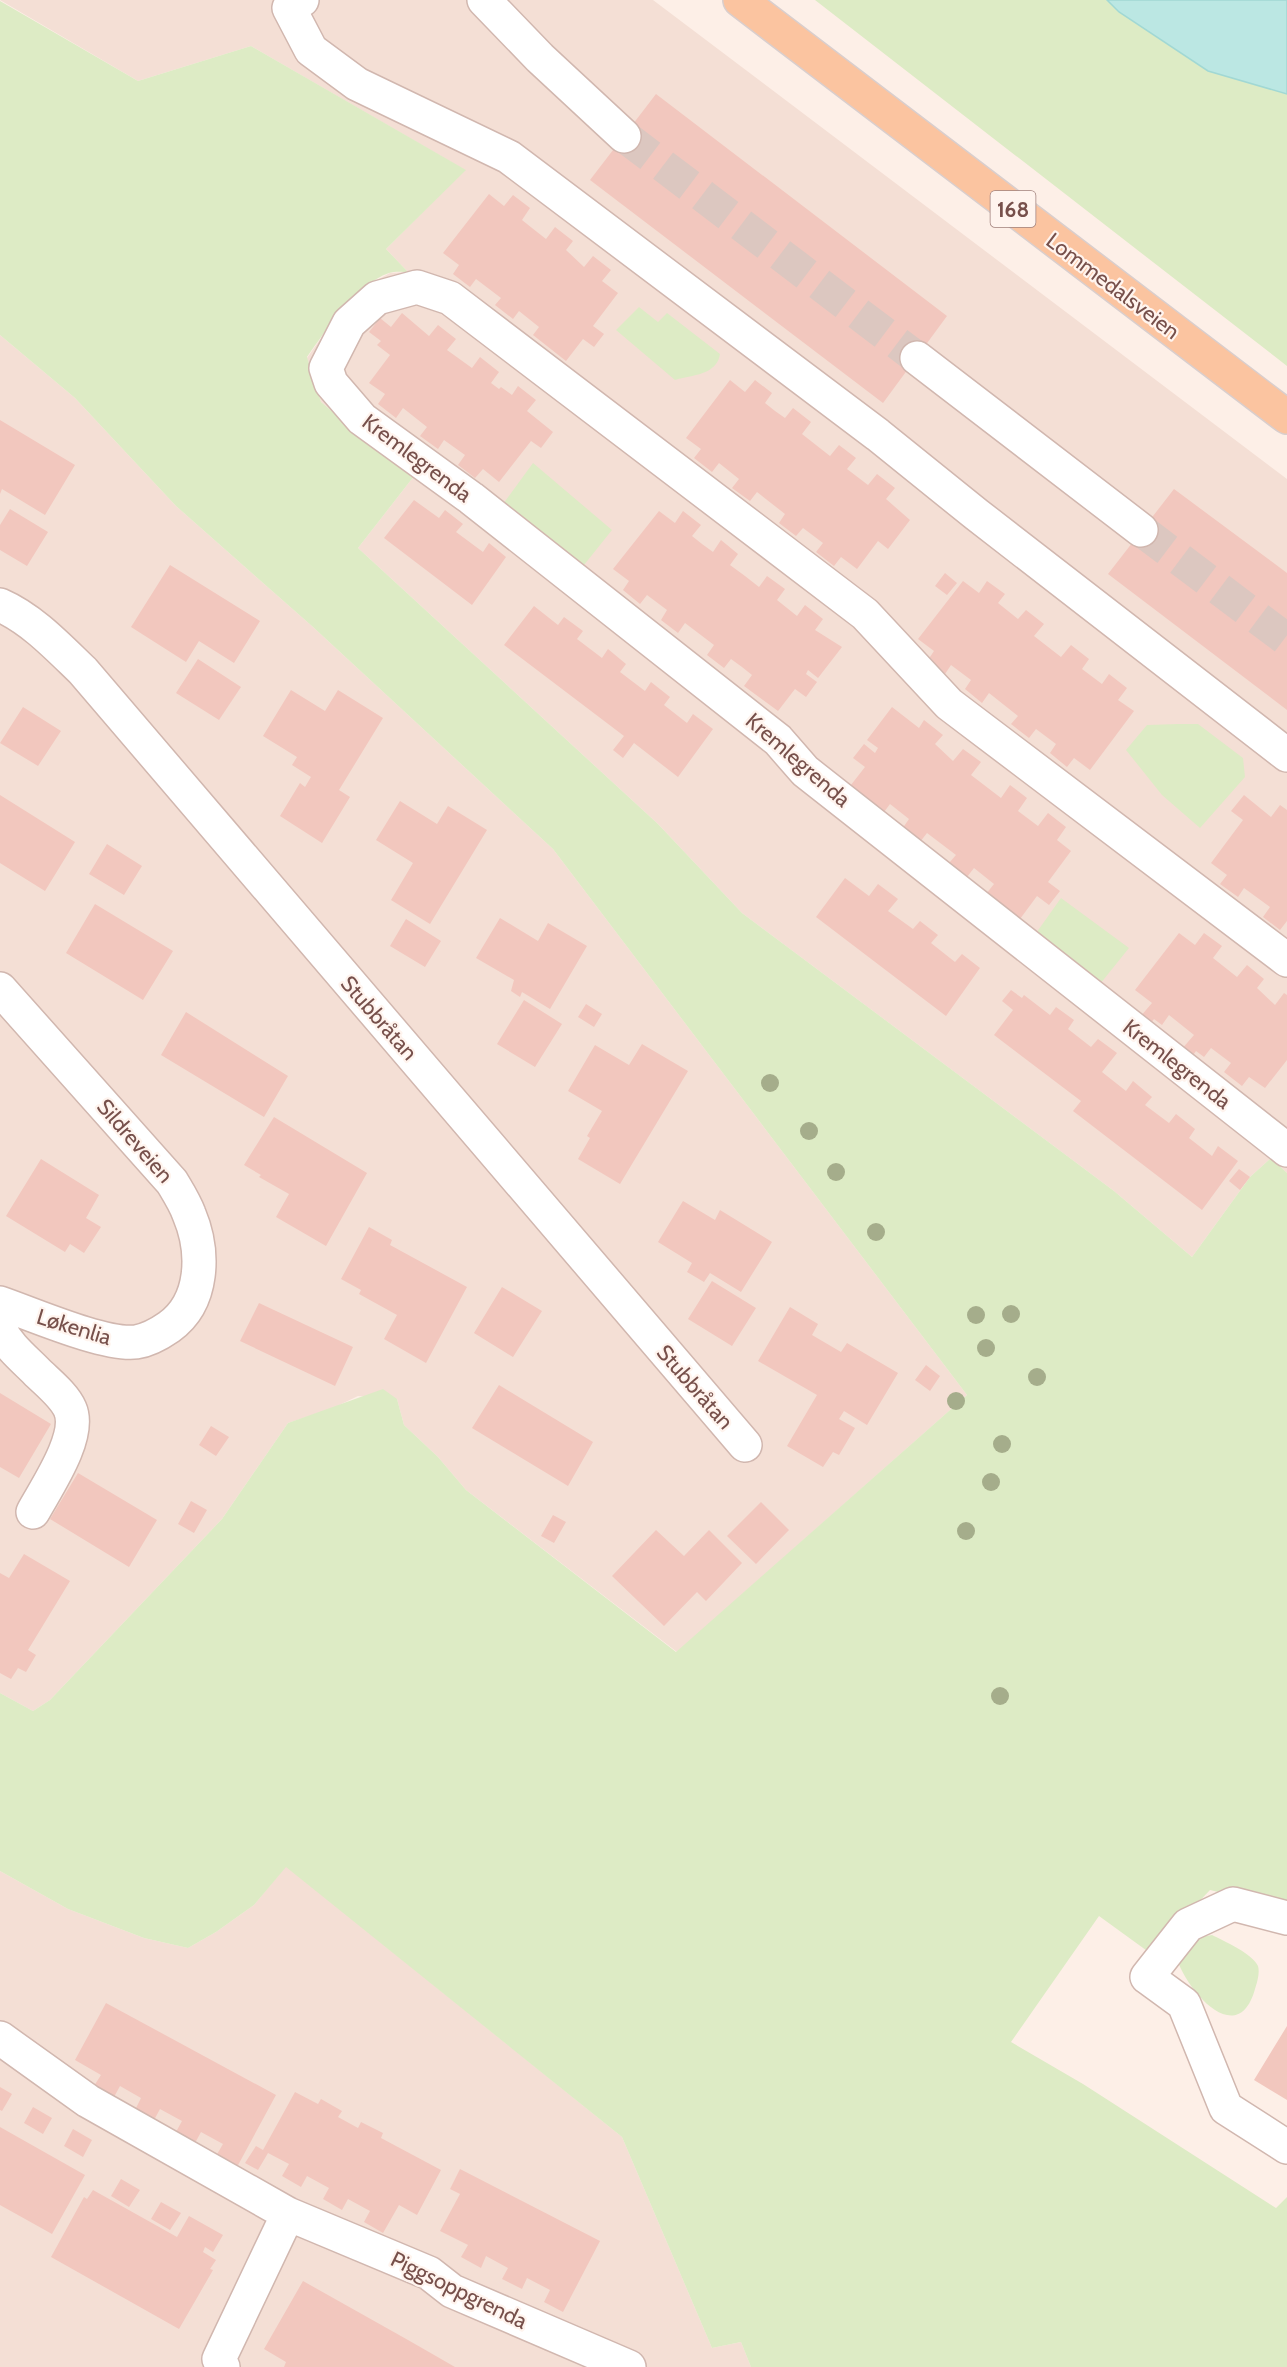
<svg xmlns="http://www.w3.org/2000/svg" width="1287" height="2367" viewBox="0 0 1287 2367" font-family="Cabin,sans-serif">
<rect width="100%" height="100%" fill="#fdefe7"/>
<path fill="#f4dfd5" d="M0,0h653l634,479v694l-16,-15 -21,19 -58,80 -78,-66 -372,-278 -84,-89 -300,-276 60,-77 -72,-48 -25,-21 -14,-44 31,-44 30,-29 22,-12 18,-1 -22,-23 79,-79 -214,-124 -113,35z
M0,335l75,63 101,108 137,121 240,222 414,546 -290,257 -211,-162 -28,-33 -34,-32 -7,-26 -39,-3 -25,12 -45,15 -66,96 -172,181 -17,11 -33,-18z
M286,1866l336,271 90,211 29,-6 10,25h-751v-496l68,38 76,29 44,10 28,-16 38,-27z"/>
<path fill="#ddebc5" d="M815,0h292l12,12 89,59 79,23v272z
M0,1l138,80 113,-35 215,124 -80,79 22,23c-5,0 -13,-1 -19,1 -34,12 -62,56 -82,84l14,45 25,21 72,48 -60,77 300,276 84,89 372,278 78,66 58,-80 21,-19 16,15v736l-77,-19 -60,63 -51,-37 -88,126 72,42 193,124 11,-11v170h-536l-10,-25 -29,6 -90,-211 -336,-270 -32,38 -38,27 -28,16 -44,-10 -76,-29 -68,-38v-178l33,18 17,-11 172,-181 66,-96 95,-34 14,10 7,26 34,32 28,33 210,162 291,-257 -414,-546 -240,-222 -137,-121 -101,-108 -75,-63z
M639,307l19,15 9,-9 53,41c-3,21 -28,21 -45,26l-59,-50z
M533,463l79,67 -28,35 -81,-61z
M1178,724h20l45,34 2,19 -45,51 -38,-33 -36,-45 21,-25z
M1061,898l68,50 -29,36 -66,-48z
M1212,1935c12,6 41,19 46,31 2,7 -1,17 -3,23 -17,61 -68,2 -78,-30l18,-21z"/>
<path fill="#bbe7e3" stroke="#a1d8d4" stroke-width="1.5" d="M1107,0h180v94l-79,-23 -89,-59z"/>
<path fill="#f2c7be" d="M656,94l291,222 -64,87 -293,-223z
M489,194l15,12 9,-11 17,13 -8,12 10,8 14,11 9,-12 18,14 -7,9 18,17 9,-11 18,14 -9,11 16,12 -25,33 11,8 -10,13 -11,-8 -17,22 -33,-26 6,-8 -20,-16 -6,8 -18,-14 6,-7 -25,-19 -6,8 -17,-13 6,-9 -16,-12z
M402,313l27,23 9,-11 18,14 -9,11 25,18 8,-11 19,15 -8,11 8,6 2,-2 11,8 6,-9 18,14 -9,11 26,21 -12,16 -10,-7 -32,41 -16,-13 -8,9 -17,-13 7,-10 -21,-15 -6,9 -18,-13 7,-9 -24,-19 -7,10 -18,-14 7,-10 -16,-11 21,-28 -13,-10 4,-4 -12,-9 11,-14 11,9z
M730,380l15,12 10,-12 17,13 -7,10 10,8 10,7 8,-10 18,14 -9,12 28,22 9,-11 17,13 -9,11 21,16 9,-11 18,14 -9,11 24,21 -22,29 -10,-8 -21,28 -16,-12 -7,9 -18,-14 7,-9 -20,-15 -7,8 -17,-13 6,-9 -28,-22 -7,9 -18,-13 7,-9 -20,-16 -7,9 -18,-14 7,-9 -15,-11z
M0,420l75,45 -30,50 -43,-26 -2,5z
M1174,489l113,84v137l-179,-136z
M414,500l25,18 6,-8 18,14 -7,8 27,20 6,-9 17,14 -34,48 -88,-67z
M10,509l38,23 -21,34 -27,-16v-25z
M659,511l16,12 8,-12 18,14 -9,11 10,8 11,8 8,-12 17,14 -8,11 15,11 14,11 8,-11 18,13 -8,11 20,16 8,-11 18,14 -8,11 27,17 -24,31 -10,-8 -2,4 11,8 -11,15 -11,-8 -17,22 -34,-25 8,-11 -10,-8 -11,-8 -7,9 -17,-13 7,-10 -29,-22 -7,10 -17,-13 6,-10 -20,-15 -7,9 -17,-14 6,-9 -16,-12z
M170,565l90,56 -26,42 -35,-22 -13,21 -55,-35z
M945,573l12,10 -10,12 -12,-9z
M963,581l16,12 8,-12 18,13 -7,9 20,16 8,-9 18,14 -10,12 27,21 10,-12 18,14 -7,10 20,15 7,-10 18,14 -9,12 16,11 -44,59 -16,-12 -7,9 -17,-14 6,-9 -20,-15 -7,9 -18,-14 7,-8 -29,-23 -7,10 -17,-14 6,-9 -20,-15 -6,9 -17,-14 6,-9 -16,-12z
M534,606l24,19 6,-8 19,14 -6,8 25,19 6,-9 18,15 -6,8 25,19 6,-9 19,15 -6,8 23,18 6,-9 20,15 -35,48 -44,-34 -11,15 -10,-8 11,-14 -120,-91z
M198,659l43,28 -22,33 -43,-27z
M291,690l34,21 13,-21 45,28 -44,72 11,7 -28,46 -42,-27 20,-33 5,4 6,-10 -19,-12 5,-8 -34,-21z
M23,707l38,24 -23,35 -38,-23z
M892,707l27,21 5,-8 19,15 -8,9 18,17 10,-12 18,13 -10,13 30,23 9,-13 17,13 -9,13 20,15 10,-13 18,14 -9,13 14,11 -23,31 12,9 -11,14 -12,-9 -17,23 -34,-25 8,-10 -20,-16 -7,9 -18,-14 7,-8 -29,-22 -7,9 -18,-13 7,-10 -19,-15 -9,12 -34,-26 18,-23 -12,-9 11,-14 11,9 3,-5 -11,-8z
M0,795l75,47 -30,49 -45,-28z
M1244,795l27,22 9,-12 7,5v111l-7,9 -17,-13 7,-10 -26,-19 -6,9 -18,-13 7,-9 -16,-12 32,-43 -12,-9z
M400,801l37,23 11,-18 39,24 -57,94 -39,-24 22,-37 -37,-23z
M107,844l35,22 -18,29 -35,-21z
M845,878l24,18 9,-12 20,15 -10,12 25,18 7,-8 18,14 -7,8 24,19 7,-8 18,14 -34,48 -130,-99z
M95,904l78,47 -30,49 -77,-47z
M500,918l38,23 10,-18 39,23 -37,63 -28,-17 -2,5 -9,-6 3,-11 -38,-22z
M406,919l35,22 -16,26 -35,-21z
M1179,933l16,12 9,-12 18,13 -9,12 24,19 10,-12 17,14 -7,9 18,17 9,-12 3,2v65l-22,28 -16,-11 -7,9 -18,-14 7,-9 -20,-15 -7,9 -8,-6 -5,7 -10,-8 13,-15 -25,-20 -7,10 -8,-6 -4,5 -10,-7 12,-14 -17,-13z
M1011,990l11,8 2,-3 26,20 6,-8 18,13 -6,9 23,18 7,-8 19,14 -15,19 24,19 7,-10 19,16 -7,8 24,18 7,-9 19,15 -6,9 23,18 6,-10 20,15 -36,49 -129,-99 8,-10 -87,-66 19,-25 -11,-9z
M524,1000l38,24 -27,43 -38,-23z
M586,1004l16,10 -8,13 -16,-10z
M186,1012l102,64 -24,41 -103,-62z
M642,1044l46,27 -68,113 -42,-25 12,-21 -3,-2 15,-25 -34,-20 27,-46 34,20z
M274,1117l93,56 -41,73 -50,-29 13,-23 -30,-17 2,-2 -17,-10z
M41,1159l58,36 -13,23 15,9 -17,26 -14,-9 -5,8 -59,-36z
M1239,1169l11,8 -10,13 -11,-9z
M683,1201l32,19 5,-10 52,32 -31,50 -31,-19 -6,9 -17,-10 5,-9 -34,-21z
M369,1227l23,13 -2,5 77,42 -41,76 -42,-24 13,-24 -38,-21 2,-4 -20,-11z
M712,1281l44,27 -24,38 -44,-27z
M502,1287l40,24 -29,46 -39,-24z
M259,1303l94,44 -18,39 -95,-45z
M790,1307l28,17 -6,11 29,17 6,-9 51,30 -31,52 -23,-14 -5,8 16,9 -16,27 -6,-3 -10,15 -36,-21 30,-51 -59,-34z
M926,1365l14,11 -10,15 -15,-11z
M499,1385l94,57 -25,44 -96,-58z
M0,1393l51,31 -32,54 -19,-11z
M211,1426l18,11 -13,19 -17,-11z
M78,1473l79,47 -28,47 -79,-48z
M191,1501l16,9 -13,23 -16,-9z
M761,1502l28,28 -33,34 -29,-28z
M553,1515l13,7 -12,21 -13,-7z
M656,1530l28,26 25,-26 33,33 -36,38 -9,-9 -33,34 -52,-50z
M24,1554l46,27 -42,69 8,5 -10,17 -8,-4 -7,11 -11,-6v-100l9,5z
M106,2003l170,92 -39,72 -21,-11 7,-12 -22,-12 -6,11 -19,-11 6,-11 -22,-12 -6,11 -19,-10 6,-12 -21,-12 -6,11 -20,-11 7,-11 -26,-15z
M1287,2026v74l-33,-20z
M0,2087l12,7 -10,17 -2,-1z
M295,2092l23,12 3,-5 21,12 -4,6 20,11 3,-6 22,11 -2,5 60,32 -24,45 -18,-10 -16,28 -19,-11 6,-11 -22,-12 -6,11 -19,-11 6,-11 -22,-12 -6,11 -19,-11 7,-12 -21,-11 -10,17 -13,-7 11,-17 7,4z
M33,2107l19,11 -9,16 -19,-11z
M0,2127l85,48 -33,59 -52,-29z
M73,2129l19,11 -9,17 -19,-11z
M460,2169l140,72 -37,71 -19,-10 6,-12 -23,-12 -5,11 -20,-10 6,-11 -22,-12 -5,12 -20,-11 7,-12 -28,-14 20,-37 -10,-5z
M121,2179l19,11 -11,17 -18,-11z
M93,2190l84,47 12,-21 34,19 -10,17 -8,-5 -2,5 13,8 -6,9 3,1 -34,59 -128,-72 33,-60 3,2z
M161,2202l20,11 -11,17 -19,-11z
M303,2281l105,59 47,27h-171l2,-5 -22,-13z"/>
<g fill="none" stroke-linecap="round" stroke-linejoin="round">
<path stroke="#dcc7c0" stroke-width="33" stroke-dasharray="33 16" stroke-linecap="butt" d="M624,136l293,222
M1141,530l146,110"/>
<defs>
<path id="minor" d="M302,0l-13,8 22,42 46,34 152,73 369,278 98,79 311,241
M484,0l56,58 84,78
M917,358l224,172
M0,605c32,14 58,42 83,66l662,774
M1287,960l-338,-256 -84,-90 -415,-316 -33,-11 -40,11 -28,25 -23,45 5,15 31,36 109,79 307,242 27,31 482,379
M0,989l172,193c6,10 13,21 17,32 16,38 15,88 -20,113 -10,7 -20,13 -33,15 -31,4 -104,-28 -136,-39
M0,1329c8,17 23,29 36,42 11,11 28,24 34,38 12,27 -24,79 -37,103
M1287,1918l-54,-14 -45,21 -41,52 37,27 42,104 61,39
M0,2038l88,63 200,113 141,59 23,18 177,76
M223,2367l-4,-8 69,-145"/>
<path id="major" d="M740,0l547,417"/>
</defs>
<use href="#minor" stroke="#d1b7af" stroke-width="36"/>
<use href="#major" stroke="#d9cecd" stroke-width="36"/>
<use href="#minor" stroke="#fff" stroke-width="33"/>
<use href="#major" stroke="#fbc4a0" stroke-width="33"/>
</g>
<g fill="#a5ad8b">
<circle cx="770" cy="1083" r="9"/>
<circle cx="809" cy="1131" r="9"/>
<circle cx="836" cy="1172" r="9"/>
<circle cx="876" cy="1232" r="9"/>
<circle cx="1011" cy="1314" r="9"/>
<circle cx="976" cy="1315" r="9"/>
<circle cx="986" cy="1348" r="9"/>
<circle cx="1037" cy="1377" r="9"/>
<circle cx="956" cy="1401" r="9"/>
<circle cx="1002" cy="1444" r="9"/>
<circle cx="991" cy="1482" r="9"/>
<circle cx="966" cy="1531" r="9"/>
<circle cx="1000" cy="1696" r="9"/>
</g>
<g text-anchor="middle" dominant-baseline="central" stroke-width="4.5" stroke-linejoin="round" paint-order="stroke">
<rect fill="#fff4ee" stroke="#a0817c" stroke-width="1.5" x="990.5" y="191" width="45" height="36" rx="4.5"/>
<g font-size="21" font-weight="bold" fill="#77504b">
<text x="1013" y="209">168</text>
</g>
<g font-size="22" fill="#77504b" stroke="#fff4ee">
<text transform="translate(1113 286) rotate(37)">Lommedalsveien</text>
<text transform="translate(417 458) rotate(37)">Kremlegrenda</text>
<text transform="translate(798 760) rotate(41)">Kremlegrenda</text>
<text transform="translate(379 1018) rotate(49)">Stubbråtan</text>
<text transform="translate(1177 1064) rotate(38)">Kremlegrenda</text>
<text transform="translate(135 1141) rotate(49)">Sildreveien</text>
<text transform="translate(74 1327) rotate(17)">Løkenlia</text>
<text transform="translate(695 1387) rotate(49)">Stubbråtan</text>
<text transform="translate(459 2290) rotate(26)">Piggsoppgrenda</text>
</g>
</g>
</svg>
